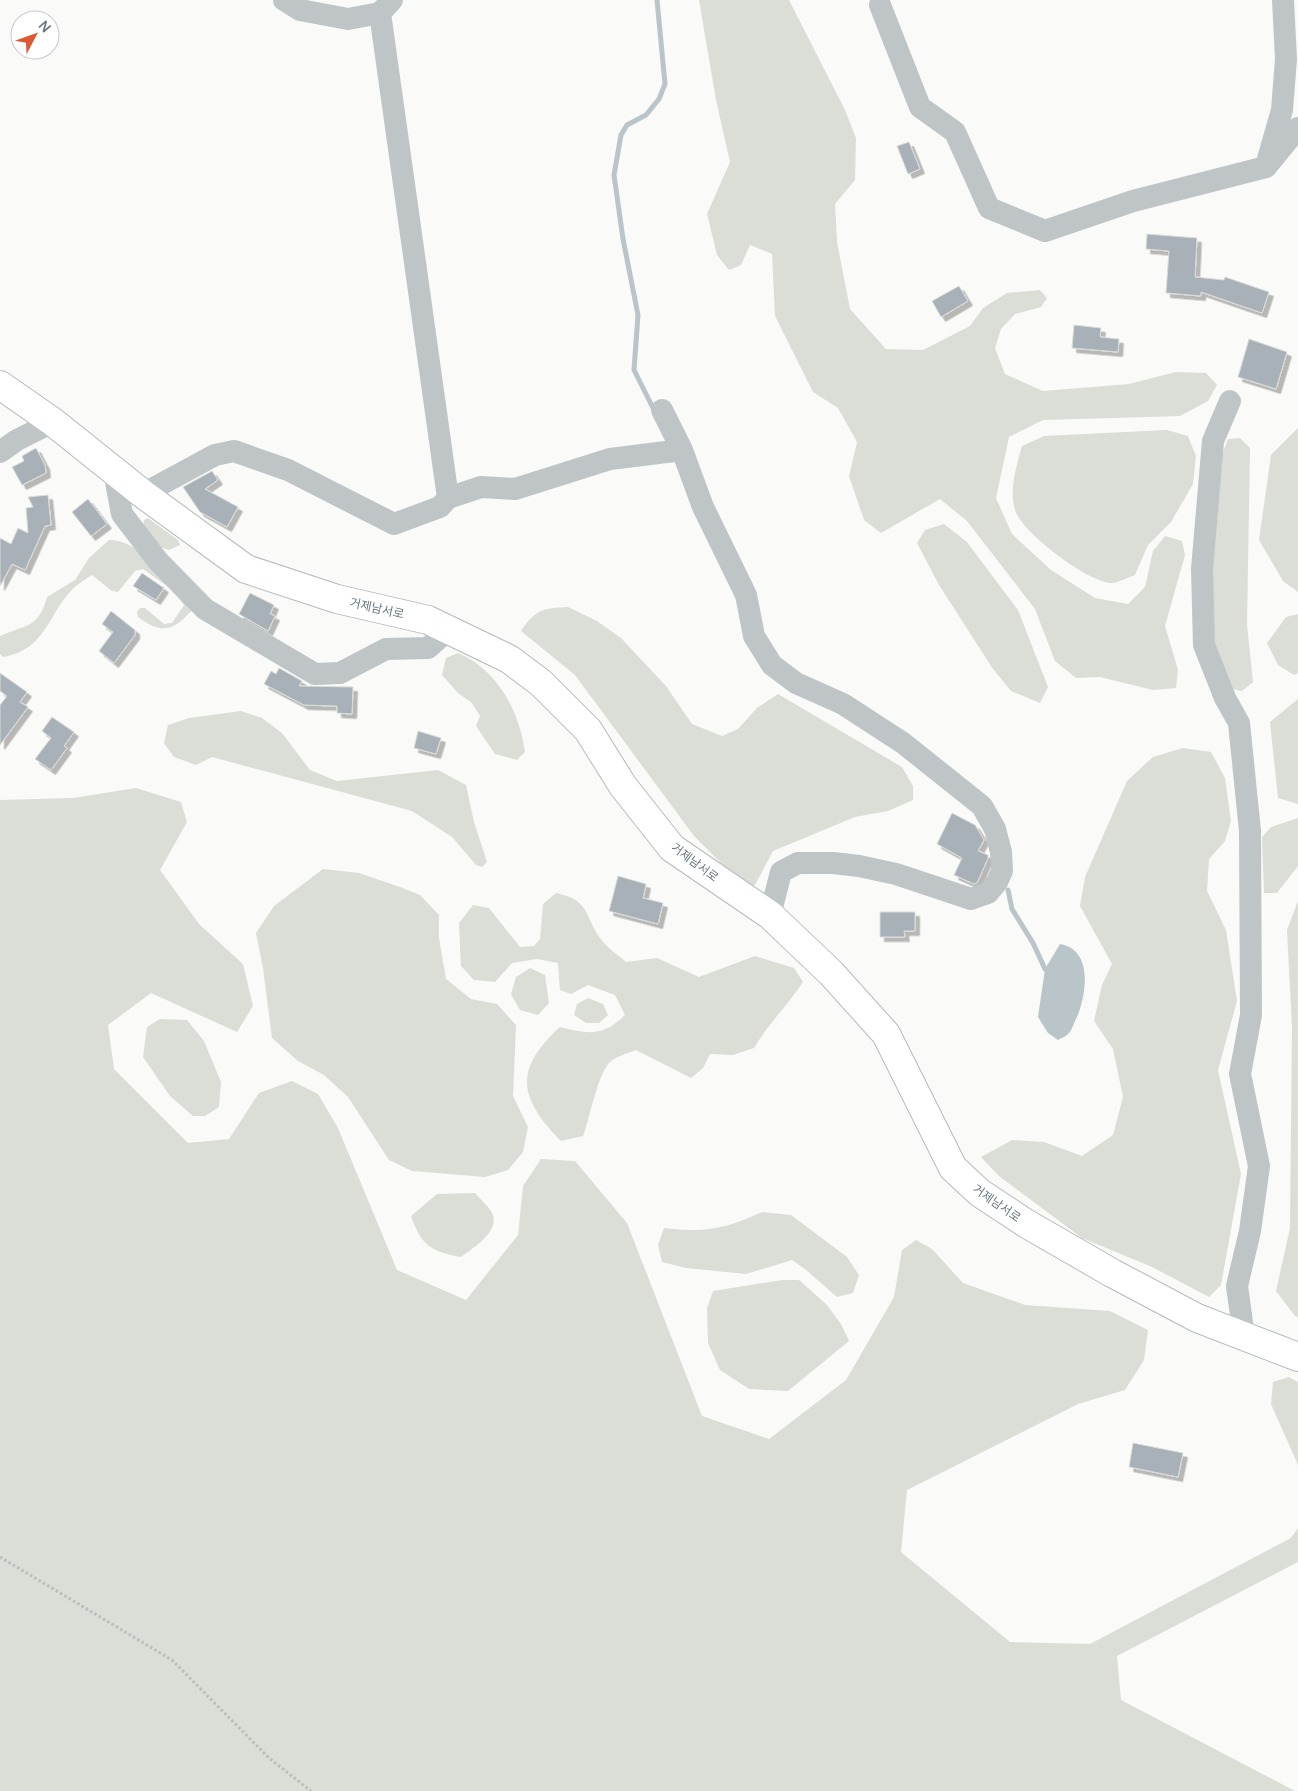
<svg xmlns="http://www.w3.org/2000/svg" width="1298" height="1791" viewBox="0 0 1298 1791" font-family="Manrope,'Noto Sans KR',sans-serif">
<defs>
<filter id="shadow"><feDropShadow dx="4.5" dy="4.5" stdDeviation="0" flood-color="#0004"/></filter>
</defs>
<rect width="100%" height="100%" fill="#fafaf8"/>
<path fill="#daded7" d="M699,0h90l56,110 11,28 -1,42 -20,24 2,38 13,67 36,40 37,1 47,-24 13,-18 24,-15 33,-3 7,8 -6,9 -26,7 -14,15 -6,19 10,26 38,17 86,-7 47,-12 30,1 11,12 -9,16 -28,15 -137,4 -34,17 -13,61 16,36 39,36 44,28 33,6 17,-17 8,-36 12,-15 17,5 3,14 -20,71 13,44 -2,18 -23,2 -53,-13 -24,1 -21,-17 -20,-52 -68,-88 -27,-22 -59,34 -17,-13 -15,-44 8,-34 -19,-34 -25,-16 -38,-76 -3,-62 -22,-9 -9,20 -12,5 -12,-15 -10,-41 23,-52 -14,-62z
M1298,428v164l-15,-11 -24,-41 12,-85z
M1167,430l21,6 8,20 -3,28 -22,38 -23,23 -13,30c-7,2 -15,7 -22,8 -22,2 -92,-51 -98,-73 -6,-21 1,-43 7,-64l22,-10z
M1240,438l10,10 -3,177 6,57 -11,9 -14,-3 -14,-42 -5,-75 12,-114 7,-18z
M148,518l30,22 2,5 -11,5 -10,-3 -16,-21 1,-6z
M944,524l23,18 51,68 30,77 -8,16 -29,-12 -18,-22 -54,-84 -22,-42 8,-13z
M109,540c33,-1 63,47 83,70 -19,22 -31,24 -54,7l-1,-5 3,-4h5l19,16 8,-1 12,-18 -13,-16 -28,-20 -8,2 -17,21 -6,-1 -20,-16c-5,3 -11,7 -16,11 -28,24 -27,63 -73,71l-3,-3v-18c27,-12 38,-7 47,-39l28,-17 14,-22z
M568,607l29,14 24,17 45,48 26,38 30,12 16,-7 19,-21 21,-14 124,73 11,19v14l-25,11 -33,6 -82,34 -18,34 -10,2 -51,-51 -119,-161 -54,-44c14,-21 22,-23 47,-24z
M1298,614v59l-4,2 -16,-10 -11,-22 19,-26z
M458,653c40,17 61,58 67,99l-8,8 -22,-6 -19,-28 4,-10 -8,-13 -14,-10 -16,-18 4,-17z
M1298,699v105l-20,-6 -8,-76z
M241,711l21,7 20,15 28,37 27,11 101,-11 28,15 8,37 13,40 -5,5 -6,-2 -24,-28 -40,-26 -200,-54 -16,8 -22,-8 -10,-14 4,-18 21,-7z
M1183,748l28,4 14,26 6,43 -6,20 -16,18 -2,32 19,39 11,71 -19,69 23,104 -20,111 -12,12 -57,-30 -70,-29 -83,-62 -18,-19 31,-17 32,2 38,14 31,-21 10,-38 -10,-48 -19,-28 8,-36 10,-21 -32,-58 5,-29 42,-96 26,-24z
M136,788l45,14 6,20 -27,48 39,54 44,40 10,42 -16,26 -86,-39 -43,32 6,44 74,74 41,-4 30,-46 33,-12 26,13 20,34 59,142 69,30 52,-65 5,-49 18,-27 34,2 52,62 75,193 67,23 77,-59 48,-83 8,-47 14,-10 16,9 31,34 62,22 85,6 38,19 -4,30 -19,30 -47,14 -171,86 -6,62 109,90 80,2 201,-106 7,-10v34l-181,94 4,44 174,91h-1295v-991l73,-2z
M1298,818v48l-21,27h-13l-2,-56 9,-10z
M323,869l36,4 41,14 20,8 19,20v23l7,41 25,20 26,5 19,21 -3,71 15,31 -5,25 -15,18 -23,7 -73,-6 -23,-11 -41,-63 -24,-22 -26,-14 -26,-23 -9,-70 -7,-35 18,-27z
M556,893c34,7 28,22 44,45 6,9 18,17 26,24l31,-4 42,19 56,-21 39,12 9,14c-15,23 -35,42 -49,66l-21,7 -23,-1 -7,14 -12,10 -55,-28c-7,3 -22,7 -27,13 -12,14 -19,54 -26,73l-22,5c-42,-43 -48,-71 -1,-114 28,7 43,10 65,-12l-10,-20 -27,-10 -17,9 -11,-4 -2,-27 -21,-4 -25,4 -17,19 -21,-2 -13,-14 -2,-43 14,-18 16,3 31,39 14,-1 6,-7 3,-35z
M1298,901v416l-3,-1 -19,-25 14,-63 2,-200 -5,-98z
M530,968l15,7 4,28 -11,12 -18,-5 -9,-16 5,-17z
M588,998l15,6 5,11 -9,8h-13l-12,-8 3,-11z
M160,1019l27,1 17,21 17,41 -2,25 -14,9h-12l-23,-20 -27,-39 4,-30z
M475,1193c5,6 12,12 16,18 12,19 -18,37 -30,46 -30,-5 -40,-12 -50,-41l26,-22z
M762,1212l29,3 56,42 12,18 -6,18 -16,4 -32,-28 -13,-9 -46,14 -60,-6 -24,-6 -4,-17 6,-17c40,5 62,1 98,-16z
M782,1280h17l28,25 14,19 8,17 -61,50 -39,-2 -29,-19 -12,-27 -1,-35 6,-17z
M1289,1377l9,5v83l-27,-61 2,-22z"/>
<path fill="#b9c5c9" d="M1060,944c34,6 26,51 17,73 -3,5 -5,14 -9,17 -3,3 -7,4 -10,6l-10,-7 -10,-16 7,-48z"/>
<g fill="none" stroke-linecap="round" stroke-linejoin="round">
<path stroke="#b9c5c9" stroke-width="5" d="M654,410l-20,-40 4,-55 -15,-76 -9,-64 7,-40 6,-10 19,-10 13,-16 6,-15 -8,-84
M1008,890l4,19 21,34 12,26"/>
</g>
<path fill="#a8b1b7" stroke="#dcdcda" filter="url(#shadow)" d="M909,142l11,27 -12,5 -11,-28z
M1147,234l50,4 -2,39 29,3 1,-3 44,15 -7,21 -61,-21v4l-35,-3 3,-42 -23,-2z
M959,286l9,15 -27,16 -9,-16z
M1074,325l27,3 -1,9 19,2 -1,13 -46,-4z
M1249,339l38,13 -11,37 -38,-12z
M36,448l9,17 1,8 -24,12 -10,-18 12,-6 -2,-5z
M212,471l6,9 -13,9 33,18 -11,20 -27,-15 -17,-25z
M48,495l3,30 -6,1 -20,44 -13,-6 -12,22v-48l11,6 7,-16 10,5 -2,-25 7,-1 -5,-10z
M88,499l19,25 -16,12 -19,-24z
M142,573l22,15 -8,12 -23,-14z
M250,593l24,12 -4,9 5,2 -7,15 -29,-17z
M111,611l24,19v5l-21,28 -15,-12 14,-19 -11,-8z
M279,668l23,13 -3,5 54,1 -1,27 -15,-1v-7l-33,-1 -40,-21 7,-13 5,3z
M0,673l27,19 -7,10 8,5 -28,38v-40l7,-9 -7,-5z
M52,717l22,15 -10,14 3,2 -16,22 -16,-11 16,-21 -9,-7z
M418,731l23,7 -5,16 -22,-6z
M952,813l23,12 9,15 -6,11 10,4v3l-11,25 -3,1 -20,-9 8,-17 -25,-14z
M618,876l28,8 -3,14 20,5 -5,21 -49,-13z
M880,912h35v19h-11l1,6h-25z
M1133,1443l50,10 -5,24 -49,-10z"/>
<g fill="none" stroke-linecap="round" stroke-linejoin="round">
<defs>
<path id="major" d="M0,385l53,37 90,72 103,75 91,30 91,21 81,39 32,24 47,47 35,56 49,62 98,67 61,58 55,61 67,134 27,25 47,31 85,49 85,45 101,39"/>
</defs>
<use href="#major" stroke="#b5babe" stroke-width="30"/>
<path stroke="#babdc0" stroke-width="3" stroke-dasharray="2.5 2.5" stroke-linecap="butt" d="M0,1557l172,103 97,98 42,33"/>
<path stroke="#bfc4c7" stroke-width="22" d="M284,0l16,10 48,9 32,-6 12,-13
M880,5l40,102 35,25 34,76 56,23 88,-30 133,-34 32,-39
M380,13l68,485
M1268,159l14,-49 4,-51 -3,-59
M1230,401l-17,40 -11,128 2,76 21,53 14,25 11,108 1,184 -11,59 19,92 -9,65 -13,55 7,51
M662,410l20,40 21,57 43,88 8,41 18,29 24,18 47,21 60,39 79,63 13,23 6,23 1,19 -5,11 -9,11 -17,6 -75,-25 -37,-8 -26,-3h-35l-17,9 -11,43
M0,452l17,-12 36,-18
M114,471l8,43 36,47 47,48 110,65 25,-1 46,-24 42,-1 21,-19
M143,494l72,-39 19,-4 54,19 106,54 46,-17 8,-9 33,-11 34,2 95,-30 72,-9"/>
<use href="#major" stroke="#fff" stroke-width="28"/>
</g>
<g text-anchor="middle" dominant-baseline="central" stroke-width="5" stroke-linejoin="round" paint-order="stroke">
<g font-size="12" fill="#667681" stroke="#fff">
<text transform="translate(377 608) rotate(13)">거제남서로</text>
<text transform="translate(695 862) rotate(37)">거제남서로</text>
<text transform="translate(997 1203) rotate(35)">거제남서로</text>
</g>
</g>
<g transform="translate(35 35) rotate(49)"><circle r="24" fill="#ffffff" stroke="#c2c8cd"/>
<path d="M0-4L9 19L0 12L-9 19Z" fill="#db5a36"/>
<text y="-8" font-size="14" font-weight="bold" text-anchor="middle" fill="#667681">N</text>
</g>
</svg>
